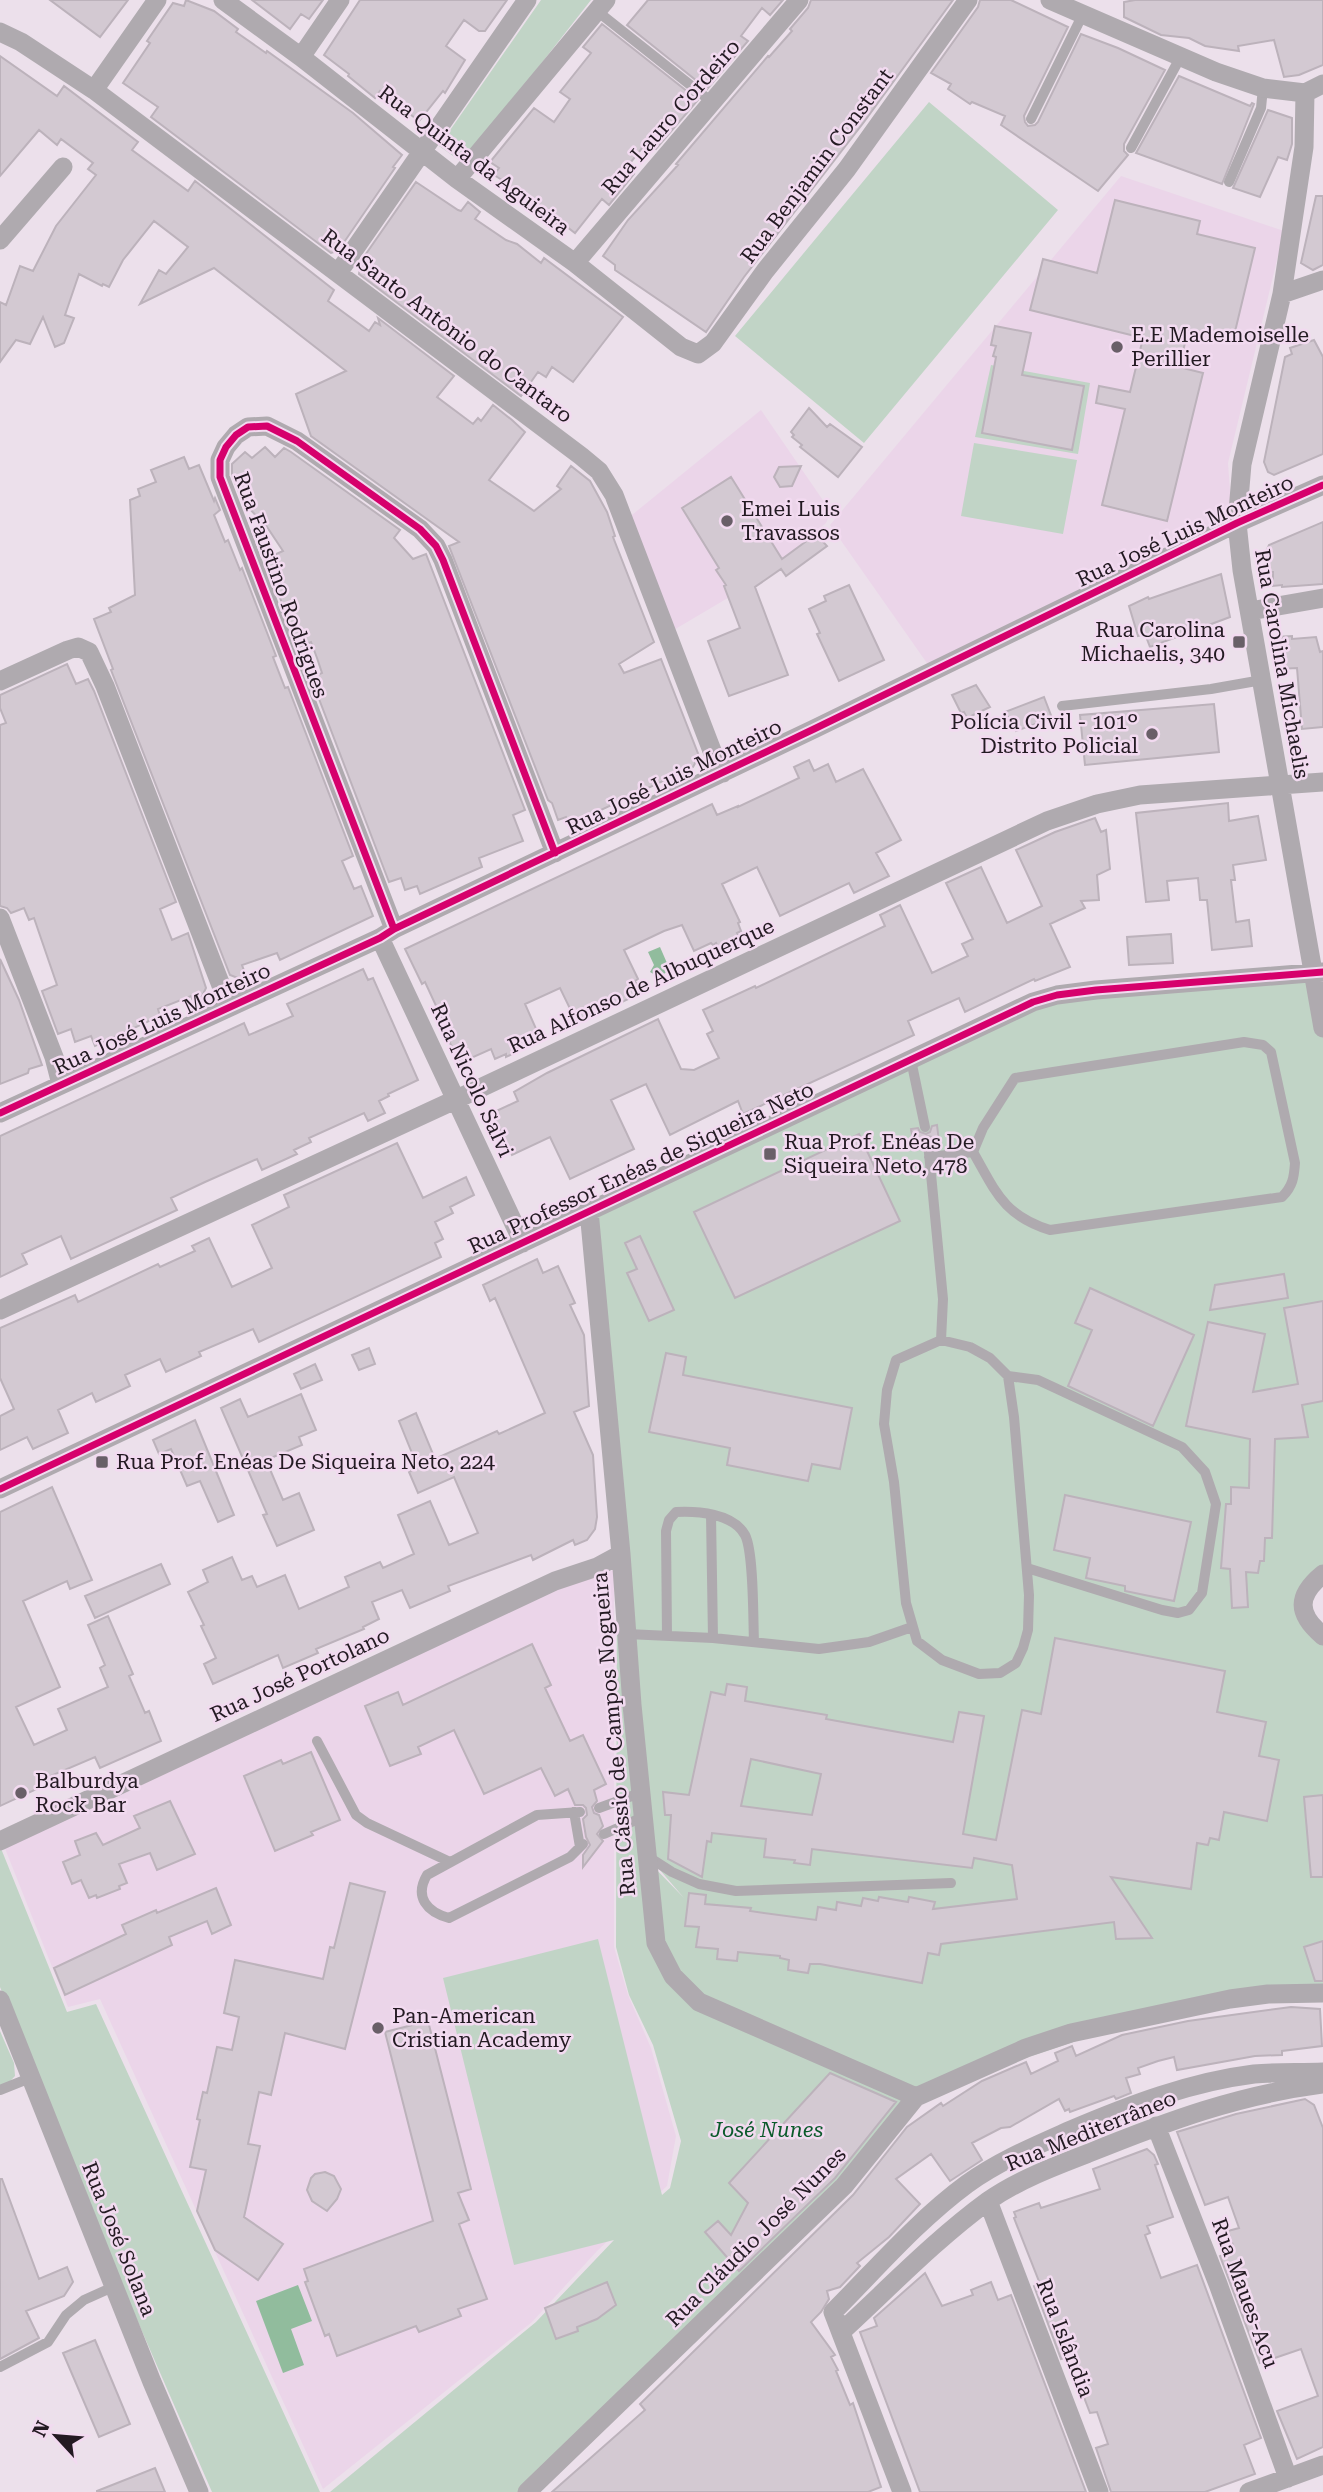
<svg xmlns="http://www.w3.org/2000/svg" width="1323" height="2492" viewBox="0 0 1323 2492" font-family="'Roboto Serif',serif">
<rect width="100%" height="100%" fill="#ece0eb"/>
<path fill="#ebd5e9" d="M1121,176l163,55 -56,232 4,55 -303,148 -99,-141z
M761,410l70,102 -5,11 -66,56 -88,52 -45,-112z
M614,1570v377l14,48 23,53 25,88 -9,50 -70,65 -65,71 -209,167 -223,-490 -32,8 -64,-161 558,-265z"/>
<path fill="#c1d4c6" d="M541,0h50l-128,163 -24,-17z
M929,102l129,108 -194,233 -129,-107z
M991,365l99,18 -12,71 -103,-17z
M974,443l103,17 -14,74 -102,-18z
M1312,973l11,59v541l-19,21 19,43v355l-155,18 -252,85 -215,-94 -42,-58 -9,-80 34,35 -37,-43 -50,-638 436,-215z
M617,1567l13,146 41,265 238,118 -63,80 -326,316h-190l206,-170 78,-82 -100,25 -71,-287 155,-39 64,256 8,-7 11,-47 -28,-96 -24,-50 -13,-48z
M0,1846l67,166 29,-8 224,488h-108l-115,-264 -97,-241z
M0,2031l14,32 1,13 -15,16z"/>
<path fill="#91bc9d" d="M660,947l10,23 -11,7 -9,-5 4,-7 -6,-13z
M298,2285l14,36 -21,8 13,36 -21,8 -27,-72z"/>
<path fill="#d3c9d2" stroke="#bcb2bb" stroke-width="2" fill-rule="evenodd" d="M50,0h78l-28,37z
M186,0l28,11 24,18 -2,3 30,21 1,-2 86,62 49,42 -9,12 2,1 -57,83 -7,2 -180,-136 7,-10 -35,-24 27,-40 -3,-2 26,-38 11,3z
M252,0h71l-14,19 -8,-5 -11,15z
M360,0h147l-22,31h-6l-15,-11 -18,26 19,14 -20,33 -2,-2 -24,30 -39,-30 -5,7 -27,-22 1,-2 -25,-19z
M648,0h135l-13,15 -8,-7 -21,28 7,5 -41,48 -80,-64z
M811,0h142l-89,122 -120,155 -38,55 -91,-62v-5l-12,-9 25,-36 50,-55 -2,-1 92,-108 1,1 23,-26 -2,-2 18,-21z
M980,0h31l57,27 -44,89 1,6 3,4 7,-1 3,-3 43,-88 37,14 47,22 -41,74v7l4,4 -30,36 -97,-66 4,-9 -33,-14 -2,2 -22,-15 3,-5 -20,-11 47,-66z
M1135,0h188v65l-24,10 -15,2 -10,-37 -36,6 1,5 -34,-5 -16,-8 -28,-3 -37,-18v-15z
M602,24l96,76 -42,49 -9,-7 -21,26 8,6 -25,31 -7,-6 -27,34 -8,-6 -5,7 -65,-47 5,-7 -8,-5 5,-7 -9,-6 44,-54 20,14 16,-23 -10,-7 31,-39 -8,-6z
M0,56l57,40 7,-10 74,56 -6,8 56,41 7,-10 139,109 -6,11 41,30 6,-9 5,3 -2,-7 76,58 -17,21 36,27 5,-6 3,3 12,-16 19,15 13,12 -36,48 45,31 27,-22 -4,-3 14,-20 19,15 17,31 8,24 -2,1 41,105 -35,22 5,9 37,-14 38,97 -6,11 -124,58 -3,-8 -8,3 -6,-17 -4,-3 -99,-254 10,-4 -148,-106 -15,-42 50,-23 -132,-103 -74,36 19,-34 7,4 22,-27 -34,-26 -31,39 -14,27 -6,-3 -1,2 -23,-12 -14,41 9,3 -10,25 -9,4 -12,-30 -13,27 -14,-4 -16,22v-60l6,3 14,-39 13,5 23,-45 40,-51 -8,-6 5,-6 -32,-24 -4,6 -18,-15 -39,46z
M1179,76l71,30 2,-3 2,1 -32,80 -86,-31z
M1268,110l24,8v26l-5,16 -9,-3 -18,40 -27,-9z
M416,182l42,28 3,1 7,-9 12,10 -5,7 31,21 11,4 24,19 3,-5 79,59 -50,65 -21,-15 -6,10 -8,-5 -17,24 -162,-122 2,-13z
M1316,196h7v69l-10,5 -12,-7z
M1115,200l85,21 -3,13 58,14 -22,92 -37,-9v2l-8,-2 -9,36 24,6 -36,148 -65,-16 23,-96 -29,-6 3,-17 31,6 13,-54 -113,-28 13,-51 54,14z
M995,326l36,7 -9,42 62,11 -12,64 -90,-17 14,-76 -3,-1 3,-10 -5,-1z
M1314,340l9,17v97l-49,21 -6,-3 -4,-10 21,-105 7,-3 -2,-6z
M809,408l18,19 3,-3 32,23 -24,30 -38,-30 2,-2 -10,-8 2,-2 -3,-3z
M265,447l10,10 9,-9 7,4 109,78 -6,8 19,21 13,-5 99,256 -12,5 10,26 -44,17 3,9 -62,27 -3,-8 -12,4 -4,-12 -12,4 -78,-204 11,-5 -5,-15 -6,-16 -12,5 -34,-88 18,-8 -16,-24 -24,-25 -11,-27v-11l13,-12 7,6z
M184,457l5,12 10,-4 15,36 1,-3 5,12 -6,5 11,27 3,-2 12,30 2,-2 34,88 -3,1 12,31 3,-1 65,169 -11,5 12,28 7,-3 12,30 -93,44 -3,-7 -35,12 6,17 -18,-7 -119,-305 2,-1 -19,-50 17,-7 -2,-4 26,-13 -5,-95 10,-4 -2,-7 18,-7 -5,-12z
M801,466l-9,20 -12,1 -6,-10 5,-10z
M731,477l51,82 34,-25 11,12 -41,30 -5,-7 -26,18 33,88 -59,21 -21,-55 32,-13 -16,-42 2,-1 -10,-15 3,-2 -37,-60z
M1323,522v62l-41,3v-2l-9,1v-14h-6l-3,-16 5,-11z
M1221,574l9,43 -80,30 -5,-13 -7,2 -9,-30 19,-9 1,2z
M849,585l35,75 -45,21 -22,-47 3,-1 -11,-24 17,-8 -2,-5z
M1292,636v3l24,-2 4,15 3,-1v76l-21,2 -5,-61 -18,1 -4,-32z
M67,664l9,20 12,-5 6,12 82,211 -16,7 12,31 16,-7 18,55 -10,21 -5,-13 -33,13 2,7 -65,30 -4,-10 -16,6 -4,-13 -13,5 -16,-43 15,-6 -23,-67 -5,2 -5,-12 -13,5 -4,-5 -7,-2v-181l6,-2 -6,-15v-13z
M976,685l14,22 -23,11 -3,-6 -3,1 -9,-18z
M1044,697l8,21 -36,13 -11,-19z
M1214,704l5,48 -134,13 -5,-50z
M809,760l5,11 14,-7 8,18 27,-13 38,71 -25,13 13,23 -35,17 -5,-10 -69,33 -23,-49 -35,17 18,38 -2,1 3,8 -4,2 6,12 -21,10 -6,-12 -3,2 -2,-2 -17,8 -12,-26 -18,6 -40,19 14,29 -3,2 6,12 -64,30 -17,-35 -35,16 16,36 -35,17v-3l-11,5 -4,-10 -31,14 -13,-26 3,-1 -25,-54 -3,2 -17,-35 307,-145 5,11 21,-9v1l61,-29 -5,-11z
M1228,803l1,18 29,-5 8,44 -33,5 2,15h-4l5,42 13,-2 3,26 -40,4 -5,-50h-7l-2,-22 -31,3 2,19 -23,2 -10,-89z
M1095,818l6,14 5,-2 4,39 -13,6 2,25 -18,1 4,7 -35,16 20,43 -35,14 -1,-2 -69,33 -6,-14 -51,23 6,14 -171,79 -5,-13 -68,34 -24,-51 -35,16 23,49 -64,30 -20,-42 -38,18 -20,-42 26,-12 -4,-9 33,-19 111,-54 23,50 13,1 25,-12 -12,-24 6,-3 -10,-21 52,-24 1,2 129,-62 -5,-11 20,-10 32,68 36,-17 -6,-12 11,-5 -27,-56 35,-16 26,56 35,-17 -26,-56 39,-18z
M1171,934l2,29 -44,2 -2,-28z
M0,959l19,41 23,65 -13,4 -1,4 -28,11z
M363,969l5,11 5,-2 45,102 -30,14 1,2 -10,5 6,12 -17,8 -4,-8 -55,25 2,4 -17,8 3,4 -35,16 -5,-11 -52,23 -34,16 6,12 -106,49 -10,-23 -39,18 5,10 -27,13v-141l244,-113 5,12 44,-19 -6,-12z
M937,1125l2,17h-4l-3,-5 -5,-1 -5,3 -1,5 -7,2 -3,-17 7,-1 2,4 6,2 4,-2 2,-6z
M859,1134l41,87 -165,77 -41,-86z
M397,1143l26,55 43,-21 8,18 -24,12 3,6 -18,9 8,17 -8,4 6,14 -182,85 -6,-13 -54,23 2,4 -35,16 -6,-13 -35,16 5,11 -34,16 -4,-9 -34,17 10,23 -35,16 -6,-12 -27,13v-34l14,-7 -14,-31v-50l75,-33 3,7 80,-38 2,3 35,-16 -3,-5 17,-8 23,49 40,-19 -20,-43 37,-18 -5,-12z
M640,1236l34,74 -25,11 -22,-48 10,-4 -12,-26z
M537,1259l6,14 15,-7 17,37 -5,2 14,30 5,71 -15,6 19,43 4,62 -2,12 -8,11 -12,5 -2,-5 -40,20 -2,-5 -83,31 2,5 -40,17 -8,-18 -30,12 7,17 -16,8 1,2 -48,20 2,4 -35,15 -5,-13 -65,29 -9,-20 12,-6 -15,-32 3,-1 -16,-33 20,-10 -5,-12 29,-13 10,23 10,-4 5,11 28,-12 14,34 50,-22 -4,-10 35,-15 3,6 31,-14 -16,-39 32,-14 19,44 29,-12 -24,-56 -36,16 -9,-21 9,-4 -19,-47 17,-8 19,46 62,-28 2,3 46,-21 -50,-115 -5,3 -7,-16z
M1284,1274l4,24 -78,12 5,-25z
M1090,1288l104,47 -41,91 -85,-40 24,-56 -17,-7z
M1323,1301v100l-21,4 6,32 -33,2 -3,99h-7l-1,23h-4l-2,12 -12,-1 2,35 -16,1 -2,-39 -9,-1 5,-64h5v-17l18,1 1,-49 -64,-13 22,-104 57,12 -12,58 45,-8 -14,-76z
M369,1348l6,16 -16,6 -7,-15z
M666,1353l20,4 -3,18 169,33 -12,61 -28,-5 -4,17 -81,-16 3,-17 -81,-16z
M315,1364l7,16 -21,9 -7,-15z
M301,1394l15,36 -17,7 3,8 -36,15 17,40 16,-7 15,37 -37,16 -14,-31 4,-1 -46,-106 19,-9 8,18z
M195,1420l39,95 -16,7 -18,-41 -13,5 -16,-37 -12,5 -6,-14z
M52,1487l40,93 -22,9 -3,-8 -44,20 37,86 -44,20 18,38 33,-15 -9,-21 50,-22 -8,-19 5,-3 -17,-40 20,-9 25,58 -4,2 16,37 4,-2 12,30 -61,27 -5,-11 -56,24 2,6 -41,19v-294z
M1065,1495l126,27 -17,79 -49,-10v-5l-39,-8 4,-20 -36,-8z
M161,1564l9,20 -75,34 -10,-22z
M1055,1638l170,33 -8,41 49,10 -7,34 20,4 -12,61 -43,-9 -5,28 -9,-2 -2,7 -11,-2 -6,46 -80,-12 41,61 -36,1 -2,-17 -173,22 -2,11 -11,-2 -6,30 -102,-19h-10l-2,9 -20,-3 1,-10 -9,-2v-2l-42,-4 -1,9 -20,-2 1,-10 -22,-2 3,-20 -14,-1 4,-33 17,2 -1,9 46,4 -1,3 66,9 2,-13 18,3 1,-8 24,4 2,-8 15,3 1,-4 29,5 1,-5 26,5 -2,7 84,-10 -5,-34 -38,-7 -2,10 -160,-19 -2,16 -16,-2 1,-3 -31,-3 2,-18 -54,-6 -1,9 -4,-1 -5,36 -34,-18 3,-44h-6l-2,-23 26,3 22,-103 14,3 2,-11 20,3 -2,14 82,14 -1,4 127,23 6,-30 25,4 -21,118 33,6 26,-130 19,4zM751,1759l70,15 -9,41 -71,-9z
M532,1644l19,41 -6,3 25,53 13,-6 23,49 -12,6 3,11 -5,6 2,6 5,2 4,11 -6,8 6,7 -20,26v-12l7,-10 -4,-8 -3,-18 4,-4 -1,-7 -3,-3h-8l-7,-16 -13,7 -14,-28 -57,26 -30,-64 -36,17 3,7 -31,12 -25,-60 33,-14 5,13z
M311,1752l29,68 -29,12 2,3 -38,16 -31,-75 37,-16 2,4z
M1323,1795v82h-12l-7,-80z
M170,1801l25,53 -38,16 -7,-17 -31,11 8,19 -8,3 1,3 -23,9 -1,-3 -7,3 -8,-18 -9,4 -9,-22 17,-7 -5,-14 21,-8 7,12 37,-17 -6,-12z
M350,1883l35,9 -40,157 -60,-16 -14,62 -12,-3 -11,52 12,2 -16,71 39,27 -25,36 -43,-30 -18,-39 9,-41 -16,-3 10,-47 -3,-1 6,-27 4,1 10,-46 15,3 7,-33 -15,-4 11,-53 88,19 7,-32 4,1z
M216,1888l15,37 -19,9 -5,-13 -38,16 3,8 -107,50 -11,-27 72,-34 -4,-9 34,-15 1,3z
M1323,1941v40h-8l-11,-34z
M1291,2007l29,2 2,37 -40,5v4l-27,1 -78,14 -3,-13 -16,4 -20,7 2,6 -14,4 5,15 -15,6 -2,-3 -44,16 -1,-3 -4,2 -6,-12 -49,28 -9,1 -29,15 10,17 -32,21 -19,-27 -35,25 24,25 -31,33 -32,26 3,3 -20,21 -13,4 2,8 -8,13 -10,10 24,33 -4,2 7,13 -2,1 14,34 3,-2 28,84 -13,5h-316l93,-82 -5,-6 213,-209 54,-68 34,-24 2,3 39,-25 44,-19 5,12 27,-13 -3,-8 17,-7 4,10 46,-21 66,-14z
M428,2021l43,168 -13,4 11,27 -10,4 28,75 -29,10 3,7 -42,16 -3,-6 -79,30 -8,-22 -4,2 -20,-54 3,-1 -4,-12 129,-48 -48,-189z
M830,2073l66,29 -61,76 -96,93 -34,-39 13,-11 13,14 17,-32 -19,-20z
M1305,2099l9,6 9,23v319l-26,12 -20,-48 41,-15 -17,-47 -41,14 -40,-107 3,-1 -1,-3 12,-4 -6,-17 11,-3 -11,-31 -23,8 -28,-73 59,-18z
M1147,2149l7,6 4,9 -3,1 18,52 -26,9 3,7 -5,2 16,43 36,-13 64,173 -17,7 11,29 -50,18h-94l-15,-44 12,-4 -11,-32 -7,1 -8,-21 6,-2 -13,-35 -14,4 -27,-73 6,-2 -26,-66 2,-1 -2,-5 25,-9 2,5 59,-19 -7,-20z
M325,2172l9,4 7,13 -4,10 -10,12 -15,-10 -5,-11 4,-12 4,-4z
M0,2179h2l37,100 28,-12 6,15 -9,14 -38,15 13,27 -39,21z
M925,2273l17,33 31,-11 -2,-5 20,-8 7,18 13,-5 75,197h-166l-60,-160 17,-6 -3,-8z
M607,2282l9,23 -19,14 -20,8 1,4 -22,8 -11,-31z
M95,2340l35,84 -31,13 -36,-84z
M155,2468l10,24h-68v-1z"/>
<g fill="none" stroke-linecap="round" stroke-linejoin="round">
<path stroke="#afaaaf" stroke-width="10" d="M597,11l116,92
M1031,119l52,-105
M1131,148l49,-90
M1229,182l32,-74 2,-20
M1062,706l149,-17 51,-9
M1244,1042l19,3 8,7 24,111c-1,14 -2,23 -13,34l-232,33c-47,-15 -54,-38 -77,-78l10,-24 32,-50z
M911,1060l14,67
M928,1143l15,156 -2,41
M929,1157l44,-5
M941,1340l29,7 20,11 18,18 6,41 15,178 -1,35 -5,18 -7,15 -16,10 -21,1 -37,-14 -25,-19 -11,-38 -12,-121 -10,-58 3,-34 9,-30z
M1008,1376l30,4 144,67 23,25 11,32 -14,89 -13,17 -11,3 -16,-3 -135,-42
M711,1515l2,123
M627,1634l86,4 106,11 50,-7 43,-15
M667,1636l-1,-105 3,-11 7,-8c21,-1 57,1 69,23 9,17 8,85 9,107
M317,1741l39,74 11,8 83,39
M599,1808l41,-15
M574,1812l6,35
M580,1812l-43,3 -110,60c-13,22 0,37 22,43l121,-61 13,-13
M604,1834l39,-17
M647,1856l25,16 27,12 37,7 215,-8
M0,2090l30,-12
M0,2367l48,-25 18,-27 18,-15 29,-13"/>
<path stroke="#afaaaf" stroke-width="19" d="M223,0l78,57 156,122 118,84 106,84 17,7 15,-11 52,-72 82,-102 121,-169
M1050,0l166,72 47,16 42,5
M0,32l21,10 73,48 487,366 18,15 15,24 100,261 9,17
M301,57l39,-57
M94,90l63,-90
M1305,93l-1,54 -22,147 -40,170 -5,59 5,47 81,458
M1305,93l18,-9
M457,179l149,-179
M0,240l63,-73
M575,263l224,-263
M338,273l189,-273
M1282,294l41,-14
M1250,611l73,-13
M0,681l68,-31 10,-3 11,5 16,34 124,320
M0,918l54,139 7,27
M394,929l-174,-452v-17l6,-13 10,-12 12,-8 19,-1 30,15 123,88 16,17 7,14 112,293
M380,938l143,305
M0,1113l380,-175 14,-9 420,-200 423,-206 86,-38
M589,1211l32,343 11,151 24,238 17,33 26,26 217,95
M0,1310l457,-211 590,-278 50,-17 43,-9 183,-13
M0,1489l1033,-487 24,-7 39,-5 227,-18
M1323,1574c-27,22 -26,40 0,62
M0,1841l555,-260 42,-14 24,-13
M0,2000l152,382 47,110
M1156,2126l62,158 70,194
M988,2201l111,291
M841,2332c48,-44 95,-93 147,-131 30,-21 67,-35 101,-48 79,-32 149,-58 234,-69
M527,2492l317,-306 72,-89 110,-49 45,-15 159,-34 38,-5 55,-1
M902,2492l-69,-180c43,-43 85,-92 134,-128 32,-23 68,-38 104,-54 59,-25 119,-48 183,-56 23,-2 46,-1 69,-2
M1249,2492l74,-27"/>
<defs>
<path id="cycleway" d="M394,929l-174,-452v-17l6,-13 10,-12 12,-8 19,-1 30,15 123,88 16,17 7,14 112,293
M0,1113l380,-175 14,-9 420,-200 423,-206 86,-38
M0,1489l1033,-487 24,-7 39,-5 227,-18"/>
</defs>
<use href="#cycleway" stroke="#f2daf0" stroke-width="11"/>
<use href="#cycleway" stroke="#d6006c" stroke-width="7"/>
</g>
<g fill="#695f68" stroke="#f2daf0" stroke-width="2.5">
<circle cx="1117" cy="347" r="7"/>
<circle cx="727" cy="521" r="7"/>
<rect x="1232" y="635" width="14" height="14" rx="3.5"/>
<circle cx="1152" cy="734" r="7"/>
<rect x="763" y="1147" width="14" height="14" rx="3.5"/>
<rect x="95" y="1455" width="14" height="14" rx="3.5"/>
<circle cx="21" cy="1793" r="7"/>
<circle cx="378" cy="2028" r="7"/>
</g>
<g text-anchor="middle" dominant-baseline="central" stroke-width="5" stroke-linejoin="round" paint-order="stroke">
<g font-size="21" fill="#231a22" stroke="#f2daf0">
<text transform="translate(671 117) rotate(-49)">Rua Lauro Cordeiro</text>
<text transform="translate(474 160) rotate(37)">Rua Quinta da Aguieira</text>
<text transform="translate(817 166) rotate(-53)">Rua Benjamin Constant</text>
<text transform="translate(447 326) rotate(37)">Rua Santo Antônio do Cantaro</text>
<text transform="translate(1185 531) rotate(-25)">Rua José Luis Monteiro</text>
<text transform="translate(281 585) rotate(70)">Rua Faustino Rodrigues</text>
<text transform="translate(1282 664) rotate(80)">Rua Carolina Michaelis</text>
<text transform="translate(674 777) rotate(-26)">Rua José Luis Monteiro</text>
<text transform="translate(641 986) rotate(-25)">Rua Alfonso de Albuquerque</text>
<text transform="translate(162 1019) rotate(-25)">Rua José Luis Monteiro</text>
<text transform="translate(472 1080) rotate(65)">Rua Nicolo Salvi</text>
<text transform="translate(641 1168) rotate(-25)">Rua Professor Enéas de Siqueira Neto</text>
<text transform="translate(300 1675) rotate(-25)">Rua José Portolano</text>
<text transform="translate(614 1734) rotate(-95)">Rua Cássio de Campos Nogueira</text>
<text transform="translate(1091 2131) rotate(-22)">Rua Mediterrâneo</text>
<text transform="translate(756 2237) rotate(-45)">Rua Cláudio José Nunes</text>
<text transform="translate(119 2239) rotate(68)">Rua José Solana</text>
<text transform="translate(1245 2293) rotate(70)">Rua Maues-Acu</text>
<text transform="translate(1065 2338) rotate(69)">Rua Islândia</text>
</g>
<g font-size="21" fill="#231a22" stroke="#f2daf0" text-anchor="start">
<text x="1131" y="335">E.E Mademoiselle<tspan x="1131" dy="24">Perillier</tspan></text>
<text x="741" y="509">Emei Luis<tspan x="741" dy="24">Travassos</tspan></text>
<text x="1225" y="630" text-anchor="end">Rua Carolina<tspan x="1225" dy="24">Michaelis, 340</tspan></text>
<text x="1138" y="722" text-anchor="end">Polícia Civil - 101º<tspan x="1138" dy="24">Distrito Policial</tspan></text>
<text x="784" y="1142">Rua Prof. Enéas De<tspan x="784" dy="24">Siqueira Neto, 478</tspan></text>
<text x="116" y="1462">Rua Prof. Enéas De Siqueira Neto, 224</text>
<text x="35" y="1781">Balburdya<tspan x="35" dy="24">Rock Bar</tspan></text>
<text x="392" y="2016">Pan-American<tspan x="392" dy="24">Cristian Academy</tspan></text>
</g>
<g font-size="21" font-style="italic" fill="#0b5a2b" stroke="#f2daf0">
<text x="767" y="2130">José Nunes</text>
</g>
</g>
<g transform="translate(56 2436) rotate(296)" stroke="#f2daf0" stroke-width="5" paint-order="stroke">
<path d="M0-5L12 26L0 18L-12 26Z" fill="#231a22"/>
<text y="-10" font-size="19" font-weight="bold" text-anchor="middle" fill="#231a22">N</text>
</g>
</svg>
